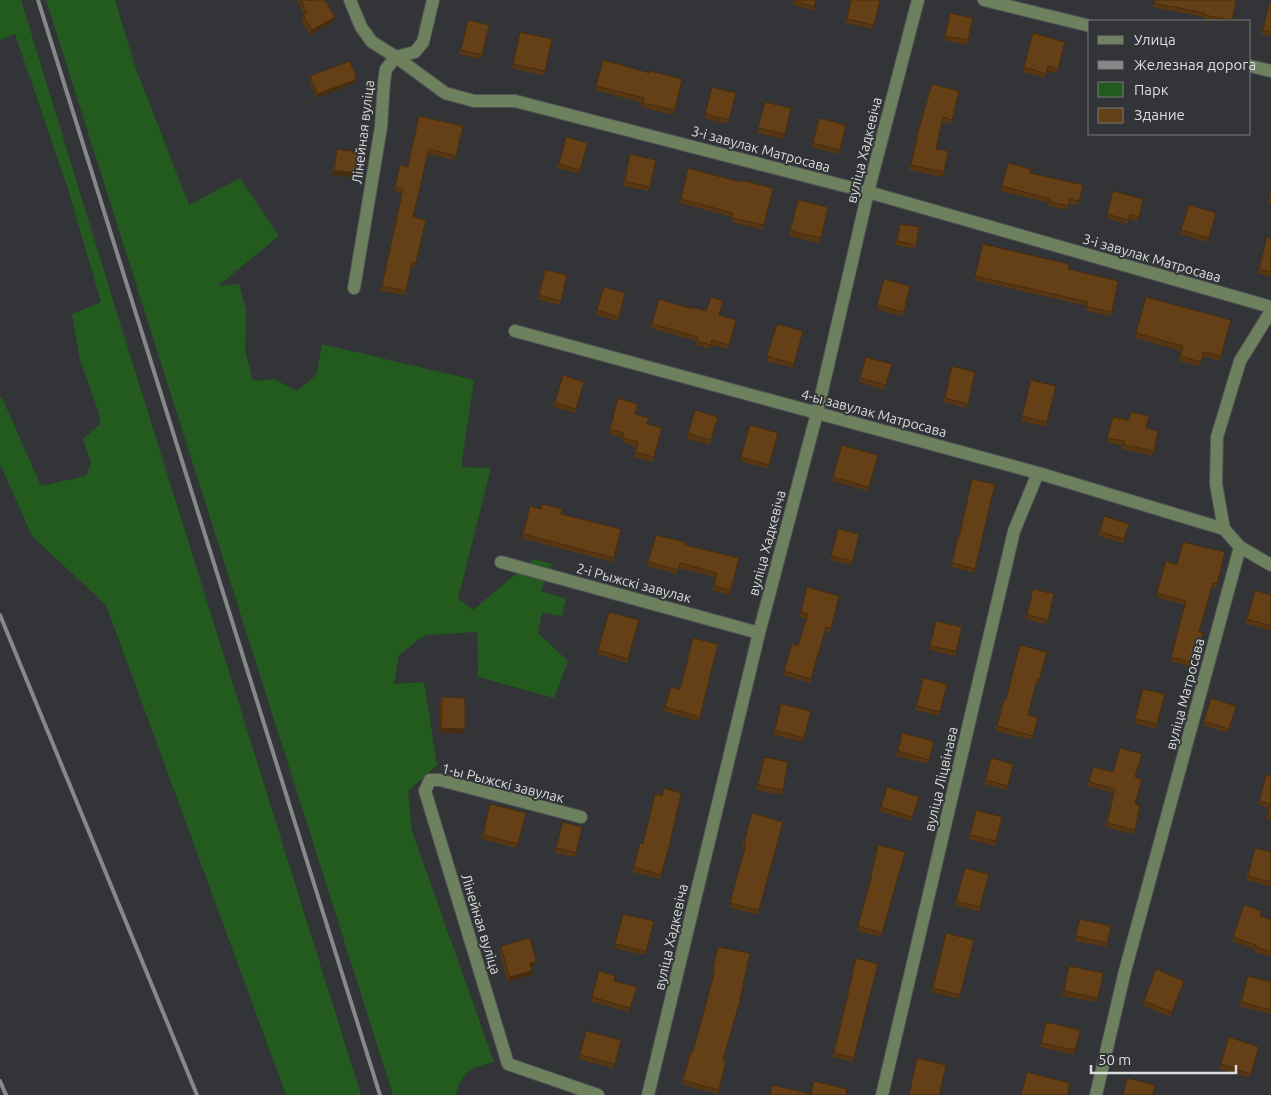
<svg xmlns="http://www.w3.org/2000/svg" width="1271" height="1095" viewBox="0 0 1271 1095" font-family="Ubuntu,sans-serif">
<rect width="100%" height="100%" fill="#323437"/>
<path fill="#225b1d" d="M0,0h21l95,310 245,785h-75l-180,-490 -74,-69 -32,-72v-67l3,3 38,86 45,-10 5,-13 -8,-24 17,-15 -1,-11 -19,-53 -8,-46 29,-12 -33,-113 -53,-155 -15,6z
M46,0h69l21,69 53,136 51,-27 39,58 -61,50 21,-2 7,26 -1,40 8,31 21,-2 23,12 20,-17 5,-30 152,36 -13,87 30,1 -33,131 15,11 61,-51 18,5 -11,27 25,8 -4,17 -20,-3 -4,20 30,28 -14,37 -76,-21 -1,-45 -52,3 -26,20 -5,29 30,-2 13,83 -29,26 4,40 82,231c-7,2 -17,4 -23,8 -8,5 -14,16 -15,25h-63z"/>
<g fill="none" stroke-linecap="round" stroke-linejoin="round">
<defs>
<path id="minor" d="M350,0l11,27 11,15 24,15 49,36 29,8h41l353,91 403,115
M984,0l106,26
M1250,66l21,5
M354,288l27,-161 3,-45 2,-13 10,-12 19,-5 8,-10 10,-42
M515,331l523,142 186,56
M1240,547l31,18
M501,562l258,71
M581,817l-141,-37h-10l-5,11 83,273 90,31
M648,1095l111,-462 58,-220 51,-221 50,-192
M882,1095l132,-564 24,-58
M1096,1095l29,-124 115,-424 -16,-18 -8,-45 1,-47 23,-76 31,-50"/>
</defs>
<use href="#minor" stroke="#505255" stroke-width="14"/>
<use href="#minor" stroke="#6d815e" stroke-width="12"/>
<path stroke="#86888a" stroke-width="4" d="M38,0l342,1095
M0,615l197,480
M0,1081l6,14"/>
</g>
<path fill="#573713" d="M297,0h28l10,17 -2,5 -23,13 -9,-15 2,-5h1z
M794,0h22l-3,11 -20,-6z
M851,0h29l-8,29 -27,-6z
M1154,0h82l-4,21h-18l-11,-2v-2l-50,-10z
M1269,4h2v33l-10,-3z
M950,13l18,27 -1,5 -23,-5z
M468,20l14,35 -2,4 -21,-5z
M520,32l25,39 -1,5 -32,-8z
M1033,33l25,36 -2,4 -9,-2 -2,7 -22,-6z
M603,60l72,50 -2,5 -32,-8 1,-4 -47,-13z
M310,76l45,7 -39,15 -7,-17z
M712,87l17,33 -2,4 -23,-6z
M930,88l22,32 -2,4 -8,-2 -6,27 8,23 -2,5 -33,-7 8,-34z
M765,102l20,32 -2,5 -26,-6z
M419,116l37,40 -2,4 -26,-6 -15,63 3,46 -2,4 -3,-1 -6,29 -25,-4 22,-98 -8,-2 6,-26 7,2z
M819,118l21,32 -1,4 -28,-7z
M565,142l15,28 -1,4 -22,-6z
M337,149l19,24 -2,5 -22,-4 4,-21z
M630,154l20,33 -2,4 -25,-5z
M1008,163l22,10 49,28 -2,4 -8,-1 -2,6 -19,-4 1,-3 -49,-12z
M688,168l76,57 -1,5 -32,-8 1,-5 -53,-14z
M1271,189v15l-3,-1z
M1113,191l26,26 -2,4 -8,-2 -2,5 -21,-6z
M798,200l23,38 -2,5 -30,-7z
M1189,205l27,8 -9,29 -27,-8z
M900,224l16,21 -2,4 -19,-4z
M1267,237l4,1v39l-14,-4z
M983,244l85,25 44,43 -2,4 -24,-5 1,-5 -113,-26z
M545,270l16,31 -2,4 -22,-6z
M884,279l20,33 -2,4 -26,-7z
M602,291l17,26 -2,4 -22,-6z
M659,299l33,10 27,6 10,30 -2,4 -16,-4 -1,4 -15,-4 2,-4 -47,-13z
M1145,301l76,55 -2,5 -16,-5 -4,10 -20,-5 2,-10 -46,-13z
M775,328l19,36 -1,4 -27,-7z
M866,357l20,28 -2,5 -25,-8z
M952,366l16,38 -2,4 -23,-6z
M563,375l21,7 -9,31 -22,-6z
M1031,380l16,42 -1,5 -25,-6z
M618,398l17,16 12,10 7,33 -1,5 -19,-5 2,-10 -14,-5 1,-4 -14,-4z
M1131,412l15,16 8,23 -2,5 -30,-7 1,-3 -17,-4 6,-21 16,-1z
M693,415l18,25 -1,5 -23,-6z
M749,429l20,36 -1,4 -28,-8z
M841,449l28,38 -1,4 -36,-10z
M972,479l3,90 -1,4 -23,-6z
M542,504l19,10 53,44 -2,4 -91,-24 9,-32 10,3z
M1104,516l25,8 -6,19 -25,-7z
M838,529l15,32 -2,4 -21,-5z
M656,535l29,10 54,13 -10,37 -17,-5 3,-13 -37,-9 -2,6 -29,-8z
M1183,542l34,42 -1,4 -5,-1 -12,45 -4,31 -2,4 -23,-6 14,-56 -28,-8 8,-31 13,-1z
M807,587l24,41 -2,5 -5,-2 -14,52 -27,-8 7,-27 8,-2 8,-28 -7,-1z
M1033,589l15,31 -2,4 -21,-5z
M1255,590l16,5v36l-26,-8z
M608,616l20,43 -1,4 -30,-9z
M936,621l20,30 -1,5 -26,-6z
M693,638l7,79 -2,4 -35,-10 8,-24 8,3z
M1020,645l19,35 -1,4h-2l-8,31 5,21 -1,4 -37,-9 7,-27 2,-4h2z
M923,678l17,34 -2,4 -23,-6z
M1143,689l14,35 -1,5 -22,-6z
M442,697l23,32 -2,4h-23v-32z
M1211,698l25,8 -9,27 -24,-8z
M781,704l23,34 -1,4 -30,-7z
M902,733l27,27 -1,4 -32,-8z
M764,757l19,33 -1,5 -26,-5z
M991,758l17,28 -2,4 -22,-6z
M1092,771l20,1 23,5v53l-2,4 -28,-7 8,-34 -26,-7z
M1266,774l5,2v44l-5,-1 3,-11 -11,-3z
M887,787l32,10 -8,24 -32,-10z
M664,788l-3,87 -1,4 -28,-7 7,-24 4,-4 12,-50 7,1z
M490,804l28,40 -2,4 -35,-9z
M976,810l20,31 -1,5 -27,-7z
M751,817l8,93 -2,5 -28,-8 16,-59 -3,-1z
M563,822l13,31 -2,4 -19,-4z
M878,845l4,88 -1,4 -24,-6z
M1255,848l16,4v35l-25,-7z
M965,868l15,39 -1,5 -24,-7z
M1244,905l16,11 11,4v37l-17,-5 1,-3 -23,-8z
M623,914l23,37 -1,4 -31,-7z
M1080,919l27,24 -1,4 -31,-6z
M946,933l14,62 -1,4 -28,-7z
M501,946l33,20 -3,1 1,4 -1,4 -24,7 -8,-32z
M718,947l5,113 -4,30 -2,4 -36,-10 8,-28 2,-4h1l22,-77 -2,-1z
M856,958l-2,100 -1,4 -21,-5z
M1069,966l29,32 -2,4 -34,-6z
M1156,969l28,12 -14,36 -28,-12z
M597,976l40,11 -8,25 -39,-11z
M1248,976l23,6v32l-32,-8z
M1046,1022l29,28 -1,5 -34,-8z
M586,1031l29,33 -2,4 -35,-9z
M1229,1037l30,10 -10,31 -30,-9z"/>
<path fill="#472d0f" d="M335,17l-2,5 -23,13 2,-5z
M357,79l-2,4 -39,15 1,-4z
M334,170l22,3 -2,5 -22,-4z
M441,728l24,1 -2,4h-23z
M536,962l-2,4 -6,2 2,-5z
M532,971l-1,4 -24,7 2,-5z"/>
<path fill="#654016" stroke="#472d0f" d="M301,0h24l10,17 -23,13 -9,-15 4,-2z
M795,0h21l-2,7 -20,-6z
M851,0h29l-6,25 -27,-6z
M1155,0h81l-4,20 -28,-5 1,-2 -51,-10z
M1269,4h2v28l-8,-2z
M950,13l23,5 -5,22 -23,-4z
M468,20l21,5 -7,30 -21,-5z
M520,32l32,7 -7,32 -32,-7z
M1033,33l32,9 -7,27 -10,-3 -2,8 -22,-7z
M603,60l47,13v-2l32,8 -7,31 -32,-7 1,-5 -48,-12z
M350,61l7,18 -40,15 -7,-18z
M932,84l27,7 -7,29 -9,-3 -7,32 12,2 -4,21 -33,-7 7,-33z
M712,87l24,6 -7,27 -24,-6z
M765,102l26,6 -6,26 -27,-6z
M419,116l44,10 -7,30 -27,-7 -16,68 13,3 -10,43 -4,-1 -6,29 -24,-5 21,-97 -8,-2 5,-22 8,2z
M819,118l27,7 -6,25 -27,-7z
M566,137l22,6 -8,27 -21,-6z
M337,149l22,3 -3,21 -22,-3z
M630,154l26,6 -6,27 -25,-6z
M1008,163l23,6 -1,4 53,12 -4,16 -9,-2 -1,7 -19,-4v-3l-48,-13z
M688,168l52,14 1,-2 32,8 -9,37 -32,-7 1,-5 -52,-14z
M1113,191l30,8 -4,18 -9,-3 -2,6 -21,-6z
M798,200l30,7 -7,31 -31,-7z
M1189,205l27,8 -7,25 -28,-8z
M900,224l19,3 -3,18 -19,-4z
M1267,237l4,1v34l-12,-3z
M983,244l86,20 -1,5 50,12 -6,31 -25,-5 1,-5 -113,-26z
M545,270l22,5 -6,26 -22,-6z
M884,279l26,7 -6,26 -27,-7z
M604,287l21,6 -6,24 -22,-7z
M711,297l12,4 -4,14 17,5 -7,25 -17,-5 -1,5 -14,-4 1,-4 -46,-13 7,-25 33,10 1,-2 13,4z
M1146,297l85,23 -10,36 -17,-4 -3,10 -21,-6 3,-10 -47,-13z
M777,324l26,7 -9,33 -27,-8z
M866,357l26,7 -6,21 -26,-7z
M952,366l23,6 -7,32 -23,-6z
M563,375l21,7 -8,27 -21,-6z
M1031,380l25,6 -9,36 -25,-6z
M618,398l20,6 -3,10 14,4 -2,6 15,4 -8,29 -19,-5 3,-10 -15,-4 1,-5 -14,-4z
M695,410l23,7 -7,23 -23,-6z
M1131,412l18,4 -3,12 12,3 -4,20 -30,-6v-4l-17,-3 6,-21 16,3z
M750,425l28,8 -9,32 -28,-8z
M842,445l36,10 -9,32 -36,-10z
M972,479l23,5 -20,85 -23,-6 6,-26 1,1z
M542,504l20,5 -1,5 60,15 -7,29 -91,-24 7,-28 11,3z
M1104,516l25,8 -5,15 -24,-7z
M838,529l21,5 -6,27 -22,-5z
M656,535l29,7v3l54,13 -8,32 -17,-4 3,-13 -37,-10 -2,7 -30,-8z
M1183,542l42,10 -8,32 -4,-1 -14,49 4,1 -8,30 -24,-6 15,-56 -29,-8 9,-32 11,4z
M807,587l32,9 -8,32 -5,-1 -15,52 -27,-8 8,-27 6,2 10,-32 -7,-2z
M1033,589l21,5 -6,26 -21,-5z
M1255,590l16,5v31l-24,-7z
M609,612l30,8 -11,39 -30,-9z
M936,621l26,6 -6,24 -26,-5z
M693,638l25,6 -18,73 -35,-10 6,-20 9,3z
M1020,645l27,7 -8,28 -2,-1 -9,36 10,3 -5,18 -36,-10 7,-26h2z
M923,678l24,6 -7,28 -23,-6z
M1143,689l22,5 -8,30 -22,-5z
M442,697l23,1v31l-24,-1z
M1211,698l25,8 -7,23 -25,-8z
M781,704l30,7 -7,27 -29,-8z
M902,733l32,8 -5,19 -31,-9z
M1120,748l22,6 -7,23 7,2 -7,25 5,1 -5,25 -28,-7 8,-34 -26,-7 4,-15 20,5z
M764,757l24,5 -5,28 -25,-5z
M991,758l22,6 -5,22 -22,-6z
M1266,774l5,2v40l-3,-1 2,-11 -10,-3z
M887,787l32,10 -7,20 -31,-10z
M664,788l17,5 -13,58 -7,24 -27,-8 6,-24 3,1 12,-50 7,2z
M490,804l36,9 -8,31 -35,-9z
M976,810l26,7 -6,24 -26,-6z
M752,813l31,9 -24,88 -29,-7 16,-59 -2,-1z
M563,822l19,5 -6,26 -20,-5z
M878,845l27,7 -23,81 -24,-7 14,-50h-1z
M1255,848l16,4v30l-23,-6z
M965,868l24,6 -9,33 -24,-6z
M1244,905l18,6 -2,5 11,4v32l-15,-5v-2l-23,-8z
M623,914l31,7 -8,30 -31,-7z
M1080,919l31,7 -4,17 -31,-7z
M946,933l28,7 -14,55 -27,-7z
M530,938l6,24 -6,1 2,8 -23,6 -8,-31z
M718,947l32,6 -11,51 -16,56 3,1 -7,29 -36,-10 8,-28h2l22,-82h-2z
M856,958l22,6 -24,94 -20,-5 15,-63z
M1069,966l34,7 -5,25 -34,-7z
M1156,969l28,12 -12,31 -28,-11z
M599,971l16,5 -1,5 23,6 -7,21 -38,-11z
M1248,976l23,6v28l-30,-8z
M1046,1022l34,8 -5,20 -34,-7z
M586,1031l35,9 -6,24 -35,-9z
M1229,1037l30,10 -8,27 -30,-10z
M917,1058l29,7 -7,30h-30z
M1027,1072l43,11 -3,12h-46z
M1127,1078l28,7 -2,10h-30z
M814,1081l33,8 -1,6h-76l2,-10 39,9z"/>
<g text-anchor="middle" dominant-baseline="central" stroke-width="4" stroke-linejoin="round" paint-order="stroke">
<g font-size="14" fill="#dbddde" stroke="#323437">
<text transform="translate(363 132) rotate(-83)">Лінейная вуліца</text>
<text transform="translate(761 149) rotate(15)">3-і завулак Матросава</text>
<text transform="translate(864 150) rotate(-76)">вуліца Хадкевіча</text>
<text transform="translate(1152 258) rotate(16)">3-і завулак Матросава</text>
<text transform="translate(874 413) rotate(15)">4-ы завулак Матросава</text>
<text transform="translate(767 543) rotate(-75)">вуліца Хадкевіча</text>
<text transform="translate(634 583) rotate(15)">2-і Рыжскі завулак</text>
<text transform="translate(1185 694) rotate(-75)">вуліца Матросава</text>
<text transform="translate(941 779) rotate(-77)">вуліца Ліцвінава</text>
<text transform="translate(503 783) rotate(14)">1-ы Рыжскі завулак</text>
<text transform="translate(481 924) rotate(73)">Лінейная вуліца</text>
<text transform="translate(671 937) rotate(-77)">вуліца Хадкевіча</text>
</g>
</g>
<rect x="1088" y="20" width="162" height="115" fill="#323437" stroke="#76787a"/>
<rect x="1098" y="36" width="25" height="8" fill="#6d815e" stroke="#76787a"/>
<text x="1134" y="45" font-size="15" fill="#dbddde">Улица</text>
<rect x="1098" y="61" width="25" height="8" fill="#86888a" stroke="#76787a"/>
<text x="1134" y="70" font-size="15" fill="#dbddde">Железная дорога</text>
<rect x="1098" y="82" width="25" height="15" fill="#225b1d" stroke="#76787a"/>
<text x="1134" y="95" font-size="15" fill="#dbddde">Парк</text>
<rect x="1098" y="108" width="25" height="15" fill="#654016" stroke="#76787a"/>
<text x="1134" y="120" font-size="15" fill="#dbddde">Здание</text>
<path d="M1091 1065v8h145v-8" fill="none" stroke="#dbddde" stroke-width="2.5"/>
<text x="1098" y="1065" font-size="15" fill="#dbddde" stroke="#323437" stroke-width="4" paint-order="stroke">50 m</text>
</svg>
